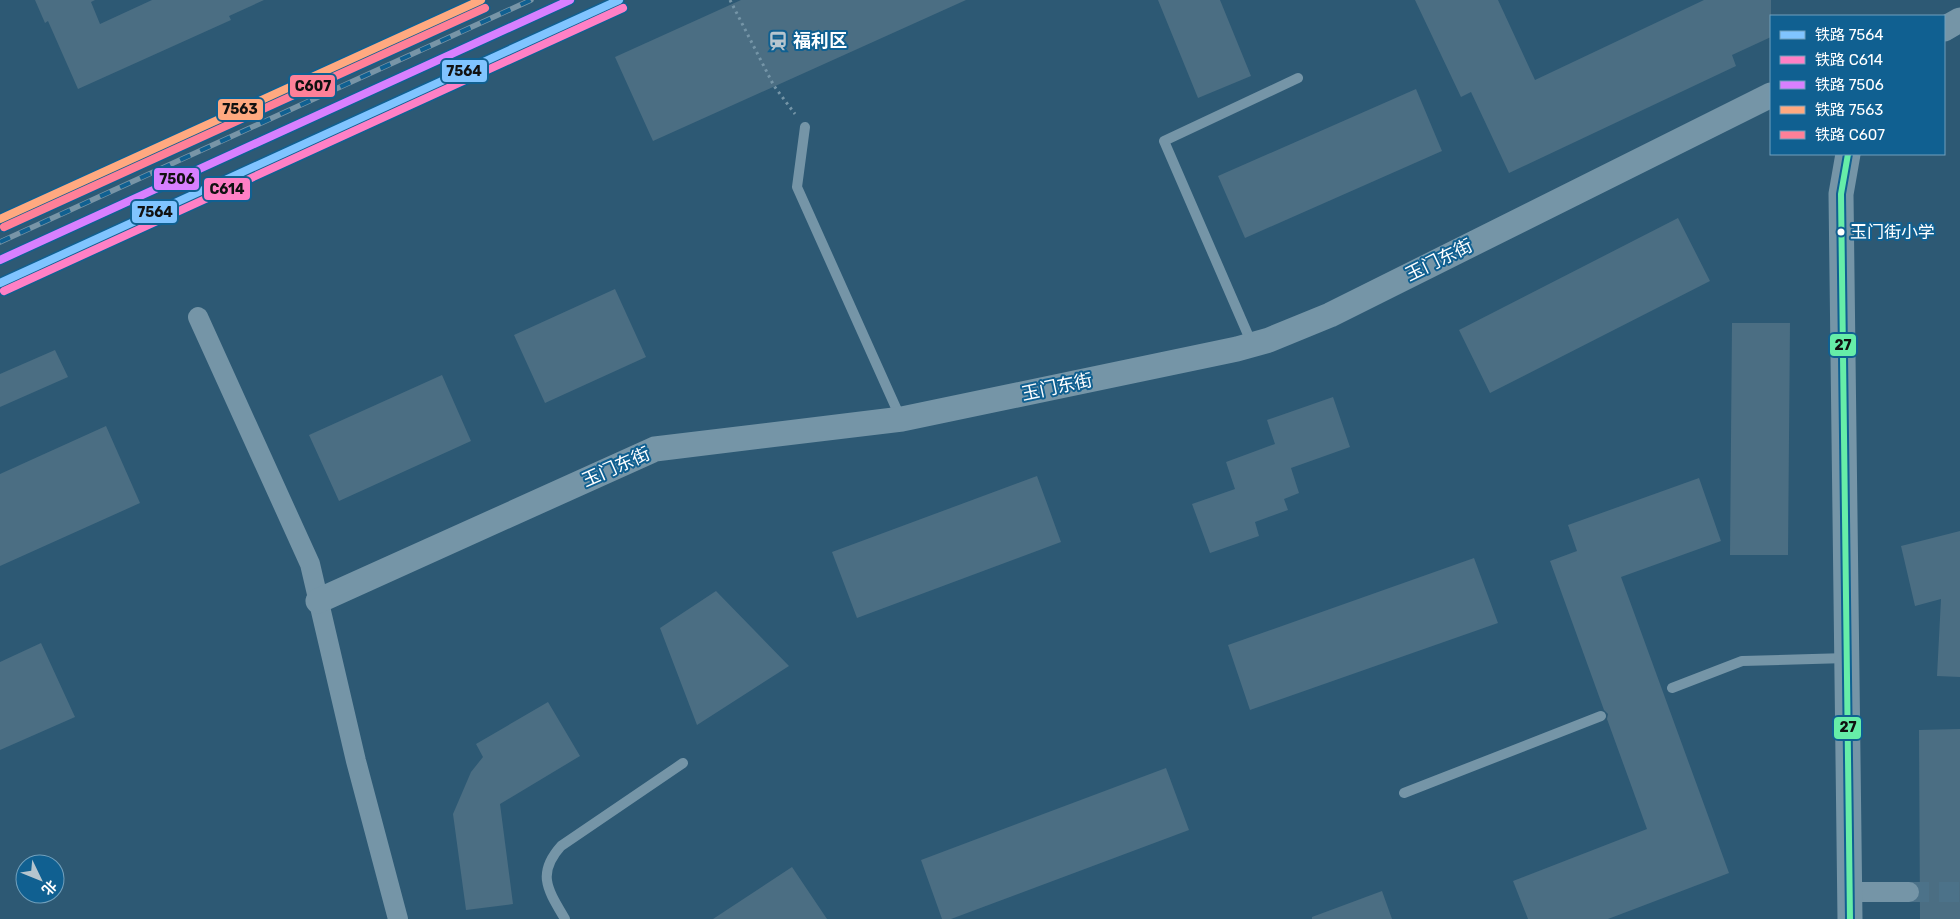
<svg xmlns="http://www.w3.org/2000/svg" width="1960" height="919" viewBox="0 0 1960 919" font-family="Rubik,'Noto Sans SC',sans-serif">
<rect width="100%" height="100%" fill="#2d5974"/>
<path fill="#4b6e83" d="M35,0h60l-4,2 9,22 52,-24h112l-35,16 2,4 -153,69 -30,-68 -3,2z
M741,0h225l-313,141 -38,-84z
M1158,0h62l31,76 -53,22z
M1415,0h83l37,80 169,-80h67v37l-39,18 4,11 -227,107 -38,-81 -10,5z
M1416,89l26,62 -197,87 -27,-62z
M1678,218l32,63 -220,112 -31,-63z
M615,289l31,68 -101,46 -31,-68z
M1732,323h58l-2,232h-58z
M55,350l13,27 -68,30v-33z
M442,375l29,66 -132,60 -30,-66z
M1333,397l17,50 -59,21 8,25 -15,6 4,11 -33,12 4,14 -49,17 -18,-49 43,-15 -9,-27 49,-18 -8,-24z
M106,426l34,77 -140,63v-92z
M1037,476l24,66 -204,76 -25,-66z
M1699,478l22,63 -100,36 108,296 -121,46h-80l-15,-38 134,-52 -40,-110 1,-5 -4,-4 -54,-149 27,-10 -9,-26z
M1960,531v146l-23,-1 4,-77 -26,7 -14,-60z
M1474,558l24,65 -248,87 -22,-65z
M716,591l73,75 -92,59 -37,-97z
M41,643l34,74 -75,33v-88z
M548,702l32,54 -80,48 13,100 -47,6 -13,-96 18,-42 12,-15 -7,-13z
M1960,729v190h-40l-1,-189z
M1166,768l23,62 -238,89h-9l-21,-59z
M792,867l35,52h-114z
M1382,891l10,28h-80v-2z"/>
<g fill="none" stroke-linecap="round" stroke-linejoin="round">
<path stroke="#4c7289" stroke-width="20" stroke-dasharray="20 10" stroke-linecap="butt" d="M1909,892h51"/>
<path stroke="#7595a7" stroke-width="3" stroke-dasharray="2.5 4" stroke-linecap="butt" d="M730,0l44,86 21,28"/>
<path stroke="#7595a7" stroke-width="10" d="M805,127l-8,60 104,232
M1252,344l-88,-203 134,-63
M1672,688l70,-27 105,-3
M1404,793l197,-77
M565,919c-17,-29 -29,-45 -4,-73l122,-83"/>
<path stroke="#7595a7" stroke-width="20" d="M198,317l112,247 46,197 42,158
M1849,892h60"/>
<path stroke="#7595a7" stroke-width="25" d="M1944,29l16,-9
M1848,154l-7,40 9,725
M318,601l337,-152 247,-30 335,-70 32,-9 61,-25 441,-220"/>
<defs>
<path id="rail" d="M0,242l531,-242"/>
</defs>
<use href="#rail" stroke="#7895a7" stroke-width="5.5"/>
<use href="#rail" stroke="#106091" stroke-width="4" stroke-dasharray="11" stroke-linecap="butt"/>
<defs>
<path id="bus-1" d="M1848,154l-7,40 9,725"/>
</defs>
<use href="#bus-1" stroke="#106091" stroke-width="10"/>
<use href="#bus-1" stroke="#66eda8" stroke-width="6"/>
<defs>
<path id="rail-1" d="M0,283l619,-283"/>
<path id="rail-2" d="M4,291l619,-283"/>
<path id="rail-3" d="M0,260l570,-260"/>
<path id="rail-4" d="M0,219l481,-219"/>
<path id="rail-5" d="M4,227l481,-219"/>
</defs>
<use href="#rail-1" stroke="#106091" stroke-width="11"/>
<use href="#rail-2" stroke="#106091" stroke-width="11"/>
<use href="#rail-3" stroke="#106091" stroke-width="11"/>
<use href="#rail-4" stroke="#106091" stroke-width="11"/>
<use href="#rail-5" stroke="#106091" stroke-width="11"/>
<use href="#rail-1" stroke="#80c4ff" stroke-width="8"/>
<use href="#rail-2" stroke="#ff80c5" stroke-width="8"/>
<use href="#rail-3" stroke="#d880ff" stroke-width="8"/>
<use href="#rail-4" stroke="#ffa980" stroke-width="8"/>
<use href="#rail-5" stroke="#ff8098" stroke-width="8"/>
</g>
<defs>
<symbol id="station-bare" viewBox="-9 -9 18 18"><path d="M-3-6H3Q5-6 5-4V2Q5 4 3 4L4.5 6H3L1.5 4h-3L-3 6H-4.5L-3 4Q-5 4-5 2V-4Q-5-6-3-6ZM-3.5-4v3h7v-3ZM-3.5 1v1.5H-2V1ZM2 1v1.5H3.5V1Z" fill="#b6c5ce" stroke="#106091" stroke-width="2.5" paint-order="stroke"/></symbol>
</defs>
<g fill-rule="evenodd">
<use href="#station-bare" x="764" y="27" width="28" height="28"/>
</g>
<circle fill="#fff" stroke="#106091" stroke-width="2" cx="1841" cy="232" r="4.5"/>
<g text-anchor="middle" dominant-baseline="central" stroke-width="4" stroke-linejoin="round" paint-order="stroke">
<g font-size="17" fill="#fff" stroke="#106091" text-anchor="start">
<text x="1850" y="232">玉门街小学</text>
</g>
<g font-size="18" font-weight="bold" fill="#fff" stroke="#106091" text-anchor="start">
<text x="793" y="41">福利区</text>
</g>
<g font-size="18" fill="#fff" stroke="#106091">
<text transform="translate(1439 260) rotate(-26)">玉门东街</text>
<text transform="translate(1057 387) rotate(-12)">玉门东街</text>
<text transform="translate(616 467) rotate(-24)">玉门东街</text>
</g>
</g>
<g stroke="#106091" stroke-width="2">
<rect x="441" y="59" width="47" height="24" rx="5" fill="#80c4ff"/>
<rect x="289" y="74" width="47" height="24" rx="5" fill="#ff8098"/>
<rect x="217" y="98" width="47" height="23" rx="5" fill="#ffa980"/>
<rect x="153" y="167" width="47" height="24" rx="5" fill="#d880ff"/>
<rect x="203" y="177" width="48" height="24" rx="5" fill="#ff80c5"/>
<rect x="131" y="200" width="47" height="24" rx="5" fill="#80c4ff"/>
<rect x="1829" y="333" width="28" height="24" rx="5" fill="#66eda8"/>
<rect x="1833" y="716" width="29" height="24" rx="5" fill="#66eda8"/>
</g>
<g font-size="14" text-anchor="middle" font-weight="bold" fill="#111">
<text x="464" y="76">7564</text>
<text x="313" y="91">C607</text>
<text x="240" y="114">7563</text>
<text x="177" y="184">7506</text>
<text x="227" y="194">C614</text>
<text x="155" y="217">7564</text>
<text x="1843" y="350">27</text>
<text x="1848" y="732">27</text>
</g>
<rect x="1770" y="15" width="175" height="140" fill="#106091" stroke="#70a0bd"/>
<rect x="1780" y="31" width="25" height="8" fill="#80c4ff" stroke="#70a0bd"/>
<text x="1815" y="40" font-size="15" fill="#ffffff">铁路 7564</text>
<rect x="1780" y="56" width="25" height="8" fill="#ff80c5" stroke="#70a0bd"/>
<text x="1815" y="65" font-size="15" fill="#ffffff">铁路 C614</text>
<rect x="1780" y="81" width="25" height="8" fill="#d880ff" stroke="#70a0bd"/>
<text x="1815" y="90" font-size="15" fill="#ffffff">铁路 7506</text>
<rect x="1780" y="106" width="25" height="8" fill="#ffa980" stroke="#70a0bd"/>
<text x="1815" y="115" font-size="15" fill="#ffffff">铁路 7563</text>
<rect x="1780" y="131" width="25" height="8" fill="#ff8098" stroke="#70a0bd"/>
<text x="1815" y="140" font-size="15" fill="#ffffff">铁路 C607</text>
<g transform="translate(40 879) rotate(133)"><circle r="24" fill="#106091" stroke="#70a0bd"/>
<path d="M0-4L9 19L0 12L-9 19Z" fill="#b6c5ce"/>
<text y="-8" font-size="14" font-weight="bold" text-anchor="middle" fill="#ffffff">北</text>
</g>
</svg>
